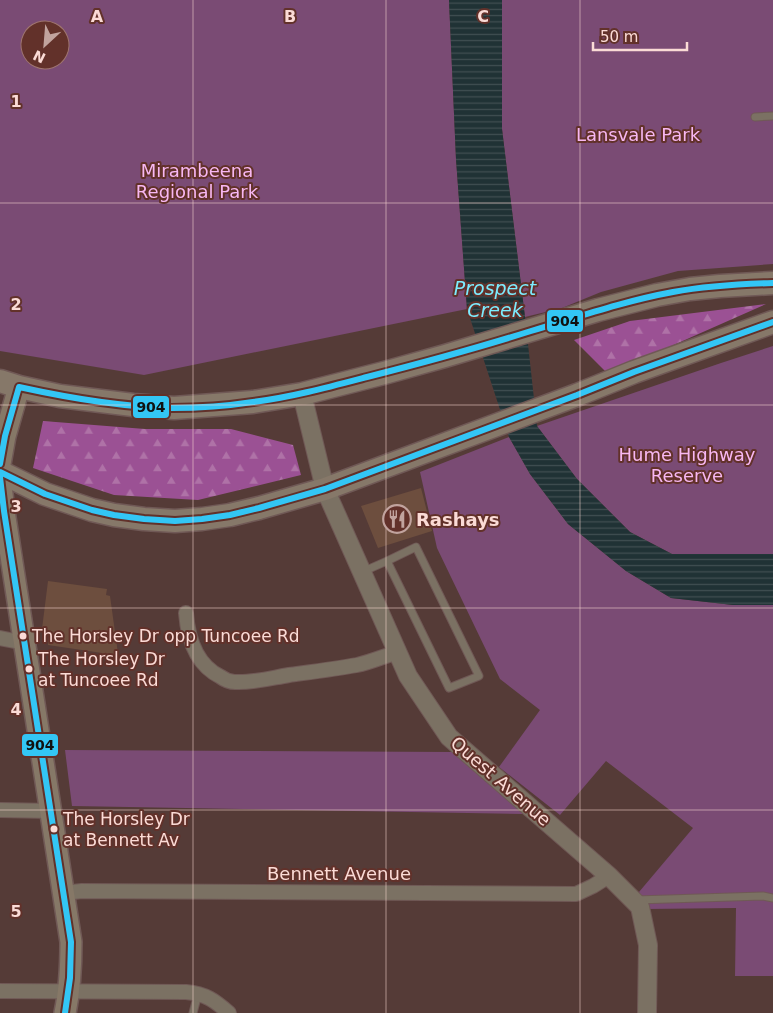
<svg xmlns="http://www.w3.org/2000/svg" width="773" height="1013" viewBox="0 0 773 1013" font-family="'DejaVu Sans',sans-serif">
<defs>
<pattern id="forest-firs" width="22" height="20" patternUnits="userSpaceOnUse" patternTransform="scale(1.25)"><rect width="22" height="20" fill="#9b5194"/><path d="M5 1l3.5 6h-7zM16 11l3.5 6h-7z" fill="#af72a7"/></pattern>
<pattern id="water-rules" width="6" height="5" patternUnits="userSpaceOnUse" patternTransform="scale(1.25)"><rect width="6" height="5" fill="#203235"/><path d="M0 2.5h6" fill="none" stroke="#414f52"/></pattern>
</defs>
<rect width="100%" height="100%" fill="#553b37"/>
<path fill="url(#forest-firs)" d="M766,304l-158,70 -34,-34 56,-19z
M43,421l102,8h86l62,16 8,30 -103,25 -84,-5 -81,-27z"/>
<path fill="#7a4b74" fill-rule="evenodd" d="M0,0h449l7,159 11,150 -323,66 -144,-24zM30,30h30v30h-30z
M502,0h271v264l-95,7 -77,21 -39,16 -37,9 -23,-188z
M773,346v208h-101l-42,-22 -53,-53 -40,-53 184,-63z
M509,437l21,37 38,50 58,47 45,27 62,7h40v371h-38l1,-68 -90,1 -7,-17 54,-64 -87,-67 -46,54 -61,-48 41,-57 -40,-31 -63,-131 -17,-76z
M65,750l387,2 73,62 -453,-8z"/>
<path fill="url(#water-rules)" d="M449,0h53v129l23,188 12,109 40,53 53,53 42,22h101v51h-40l-62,-7 -45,-27 -58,-47 -38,-50 -21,-37 -42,-128 -11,-150z"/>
<path fill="#6d4e3e" d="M421,488l11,43 -54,17 -17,-42z
M48,581l59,8 -1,6 4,1 9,65 -18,-3 1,-5 -54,-8 1,-14 -7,-2z"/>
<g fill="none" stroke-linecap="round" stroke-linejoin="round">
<defs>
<path id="service" d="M755,117l18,-1
M416,547l63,129 -30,12 -62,-127z
M362,572l25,-11
M636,900l127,-4 10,2
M193,1013l5,-19"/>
<path id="minor" d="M186,613c2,26 10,52 35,64 4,3 10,5 14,5 18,1 36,-4 54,-7 22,-3 46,-6 68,-10 14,-3 27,-9 41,-13
M0,638l25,5
M0,810l51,1
M63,893l19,-2 494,3 17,-8 16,-10
M0,991l186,1c20,2 28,8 43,21"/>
<path id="tertiary" d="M302,394l23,95 83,187 41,61 160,139 31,31 8,38 -1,68"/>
<path id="primary" d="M0,464l5,-28 14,-49
M0,477l4,34 67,431c0,24 -1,47 -6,71"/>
<path id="trunk" d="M0,381l19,6 41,9 73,9 41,3 79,-6 49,-8 82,-21 61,-17 153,-46 59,-15 33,-6 30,-3 53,-3
M0,472l45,22 47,16 22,5 30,4 31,2 27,-2 28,-4 29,-7 66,-19 252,-94 57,-23 139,-50"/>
</defs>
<use href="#service" stroke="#705956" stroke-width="9"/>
<use href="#minor" stroke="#705956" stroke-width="16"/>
<use href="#tertiary" stroke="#705956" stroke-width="20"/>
<use href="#primary" stroke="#705956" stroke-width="24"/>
<use href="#trunk" stroke="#705956" stroke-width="25"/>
<use href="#service" stroke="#7b7163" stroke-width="7"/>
<use href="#minor" stroke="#7b7163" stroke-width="14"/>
<use href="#tertiary" stroke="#7b7163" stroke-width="18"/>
<use href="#primary" stroke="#867867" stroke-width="21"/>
<use href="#trunk" stroke="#867869" stroke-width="22"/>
<defs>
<path id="bus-1" d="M0,464l5,-28 14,-49c50,11 102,20 153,21 27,0 55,-2 81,-6 39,-5 76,-15 114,-25 55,-14 110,-29 164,-46 47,-14 93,-30 142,-39 33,-6 66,-8 100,-9
M0,472l45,22 47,16 22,5 30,4 31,2 27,-2 28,-4 29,-7 66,-19 252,-94 57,-23 139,-50
M0,477l4,34 67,431 -1,36 -5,35"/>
</defs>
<use href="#bus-1" stroke="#62312a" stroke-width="10"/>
<use href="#bus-1" stroke="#33c6f5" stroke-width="6"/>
</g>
<path fill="none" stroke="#fbdbd6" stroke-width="1" stroke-opacity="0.55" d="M193,0v1013M386,0v1013M580,0v1013M0,203h773M0,405h773M0,608h773M0,810h773"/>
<defs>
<symbol id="restaurant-ring" viewBox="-11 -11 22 22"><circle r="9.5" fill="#62312a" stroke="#c1a39e" stroke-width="1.5"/><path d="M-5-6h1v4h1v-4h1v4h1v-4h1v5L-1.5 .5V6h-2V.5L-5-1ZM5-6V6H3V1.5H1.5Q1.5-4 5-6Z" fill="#c1a39e"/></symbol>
</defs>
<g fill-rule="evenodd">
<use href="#restaurant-ring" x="381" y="503" width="32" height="32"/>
</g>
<g fill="#fbdbd6" stroke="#62312a" stroke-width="2">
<circle cx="23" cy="636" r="4.5"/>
<circle cx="29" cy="669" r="4.5"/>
<circle cx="54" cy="829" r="4.5"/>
</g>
<g text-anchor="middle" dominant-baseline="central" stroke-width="4" stroke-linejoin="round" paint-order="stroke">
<g font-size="17" fill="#fbdbd6" stroke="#62312a" text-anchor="start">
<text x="32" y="636">The Horsley Dr opp Tuncoee Rd</text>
<text x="38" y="659">The Horsley Dr<tspan x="38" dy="21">at Tuncoee Rd</tspan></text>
<text x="63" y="819">The Horsley Dr<tspan x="63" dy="21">at Bennett Av</tspan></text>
</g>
<g font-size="18" fill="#f7b7f2" stroke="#62312a">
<text x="638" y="134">Lansvale Park</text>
<text x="197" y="170">Mirambeena<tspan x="197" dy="21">Regional Park</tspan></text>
<text x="687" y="454">Hume Highway<tspan x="687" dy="21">Reserve</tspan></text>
</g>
<g font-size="18" font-weight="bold" fill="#fbdbd6" stroke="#62312a" text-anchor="start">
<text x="416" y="519">Rashays</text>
</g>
<g font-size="18" fill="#fbdbd6" stroke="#62312a">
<text transform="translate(501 781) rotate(41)">Quest Avenue</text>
<text x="339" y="873">Bennett Avenue</text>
</g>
<g font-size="19" font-style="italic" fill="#7cecfe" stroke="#62312a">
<text x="495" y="288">Prospect<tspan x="495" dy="22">Creek</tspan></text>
</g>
</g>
<g font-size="16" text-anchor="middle" font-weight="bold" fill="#fbdbd6" stroke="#62312a" stroke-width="4" stroke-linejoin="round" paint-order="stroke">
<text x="97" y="22">A</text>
<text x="290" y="22">B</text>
<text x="483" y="22">C</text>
<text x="16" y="107">1</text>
<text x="16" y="310">2</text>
<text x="16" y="512">3</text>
<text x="16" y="715">4</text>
<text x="16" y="917">5</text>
</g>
<g stroke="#62312a" stroke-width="2">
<rect x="546" y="309" width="38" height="24" rx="5" fill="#33c6f5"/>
<rect x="132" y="395" width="38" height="24" rx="5" fill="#33c6f5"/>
<rect x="21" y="733" width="38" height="24" rx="5" fill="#33c6f5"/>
</g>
<g font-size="14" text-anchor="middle" font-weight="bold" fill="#111">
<text x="565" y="326">904</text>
<text x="151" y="412">904</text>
<text x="40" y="750">904</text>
</g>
<g transform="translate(45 45) rotate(206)"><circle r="24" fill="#62312a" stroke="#9f756f"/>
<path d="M0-4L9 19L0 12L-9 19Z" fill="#c1a39e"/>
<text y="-8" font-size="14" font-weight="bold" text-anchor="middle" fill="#fbdbd6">N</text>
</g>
<path d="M593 42v8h94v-8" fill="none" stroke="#fbdbd6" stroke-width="2.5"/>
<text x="600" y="42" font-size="15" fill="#fbdbd6" stroke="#62312a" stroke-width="4" paint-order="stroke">50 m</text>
</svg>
